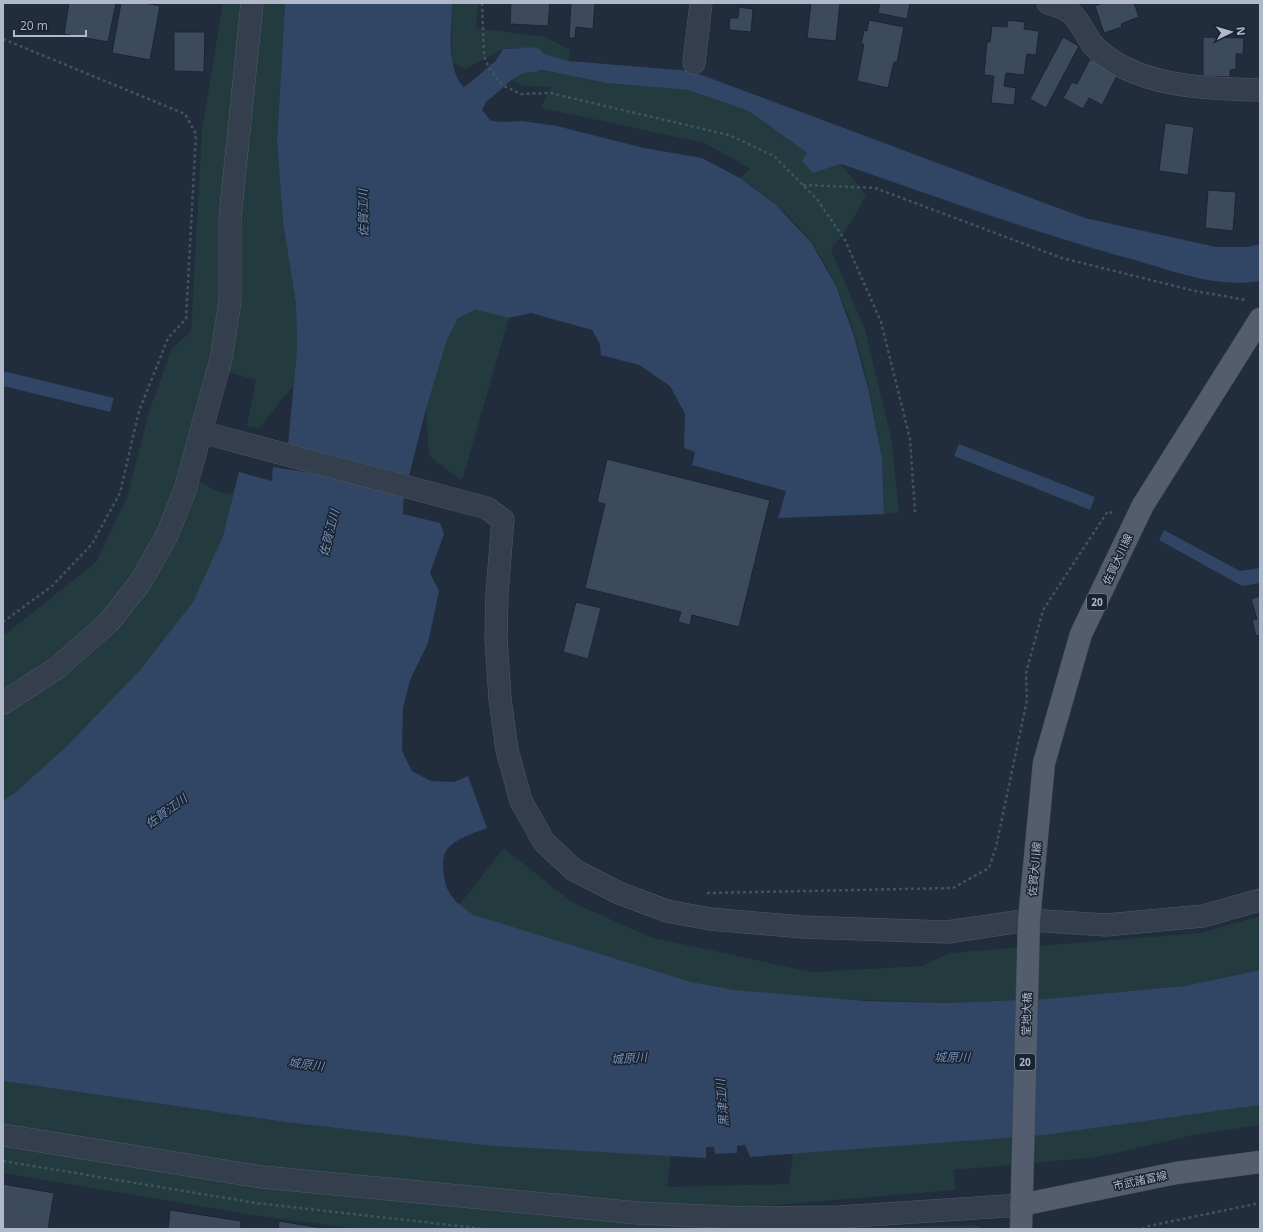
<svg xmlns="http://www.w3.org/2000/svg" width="1263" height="1232" viewBox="0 0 1263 1232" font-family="'Open Sans','Noto Sans JP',sans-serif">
<rect width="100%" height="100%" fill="#212c3d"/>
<path fill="#233a3e" d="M223,3h62l-8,139 6,80 13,82 1,46 -3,35 -35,43 -12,-2 9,-46 -29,-8 -22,2 -23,99 37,19 14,2 6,-22 3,105 -239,250v-191l93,-74 31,-65 22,-85 23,-64 19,-17 11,-201z
M452,3h26l-2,25 69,9 25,13 -1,11 -45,-13 -21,1 -38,20 -13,-7z
M533,68l73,15 82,7 61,21 58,42 6,20 28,-9 25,31 -14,26 -21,29 34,79 27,113 7,71 -15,1c-1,-19 0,-39 -3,-57 -9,-67 -30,-160 -70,-215 -19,-26 -45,-45 -71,-64l10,-9 -45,-26 -164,-35 10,-21 -29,-1 -14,-8z
M476,310l33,8 -47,163 -33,-25 -3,-47 21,-69 11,-22z
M504,848l68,54 78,35 161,35 111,-6 27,-13 251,-20 60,-17v54l-76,16 -139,13 -97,4 -280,-10 -534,-79 309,-49 2,21 14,19z
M3,1081l282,41 421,36 -35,-2 -4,31 122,-3 4,-31 -14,-12 481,-55v39l-66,10 -96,22 -144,13 1,20 -213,18 1,21 233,-4 7,4h-626l-104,-14 -250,-42z"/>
<path fill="#314564" d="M285,3h167c0,27 -7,63 12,85l10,-6 14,16 -6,12 9,11 13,1 18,-1 35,5 87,22 58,10 38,20 36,27 35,37 25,44 18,50 15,56 13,66 2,56 -106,4 8,-27 -94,-26 3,-13 -11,-4 1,-34 -15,-28 -31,-21 -38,-10 -1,-11 -8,-14 -61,-17 -22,5 -33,-8 -18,8 -11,22 -21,69 -18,71 -120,-35 9,-95 -1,-46 -13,-82 -6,-80z
M524,48l45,13 122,10 394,147 131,29h32l12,-3v37c-43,7 -81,-8 -122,-20 -100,-27 -198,-63 -297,-97l-28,9 -11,-12 5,-8 -58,-42 -61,-21 -82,-7 -73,-15 -25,10 -13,-16 8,-13z
M3,371l111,27 -4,14 -107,-26z
M959,444l136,53 -5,13 -136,-54z
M273,467l70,11 61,16 -1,20 37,9 4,11 -14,39 9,18 -11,52 -18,37 -7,28 -1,43 10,20 19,10 23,1 14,-6 19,52c-13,5 -33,11 -41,23 -3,4 -3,13 -3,18 2,25 11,33 31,46l217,67 43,8 132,11 82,2 97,-4 139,-13 76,-16v135l-216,30 -294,22 -5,-12 -8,1v7l-22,1 -1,-7h-8v11l-213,-12 -208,-24 -282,-41v-280l13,-9 51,-46 74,-77 52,-67 30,-66 16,-64 33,9z
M1164,530l76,41 20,-3v15l-18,3 -83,-46z"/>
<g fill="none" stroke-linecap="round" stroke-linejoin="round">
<path stroke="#314564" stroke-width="25" d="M453,109c9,-6 20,-12 29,-20 14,-11 31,-32 51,-29"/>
</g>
<path fill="#3c4a5d" stroke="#1c2534" d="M69,3h47l-8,39 -44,-8z
M121,3h24l15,3 -10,54 -38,-7z
M511,3h39l-2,23 -38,-2z
M571,3h24l-2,26 -17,-2 -1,11h-6z
M811,3h29l-4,38 -29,-3z
M880,3h30l-3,16 -29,-6z
M1102,3h32l5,14 -18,7 1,3 -18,6 -9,-27z
M739,7l14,2 -2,23 -22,-2 1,-12h8z
M869,20l35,7 -7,35h-3l-6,26 -31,-7 7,-37h-3l3,-14 3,1z
M1008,20l17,2 -1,7 15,2 -3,24 -9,-1 -3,21 -18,-2 -2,13 12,2 -2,17 -23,-2 3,-27 -10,-1 3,-33h3l2,-16 15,1z
M174,32h31l-1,40 -30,-1z
M1063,37l16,9 -33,62 -16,-9z
M1203,37l41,1 -1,16h-7v15l-6,1v7l-27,-1z
M1090,59l28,15 -16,31 -13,-7 -6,11 -20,-11 9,-16 5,2z
M1165,123l29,4 -6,48 -29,-4z
M1208,190l28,2 -3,39 -28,-3z
M607,459l163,41 -31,127 -47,-12 -2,10 -12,-3 3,-10 -96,-24 20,-84 -8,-2z
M1260,596v39l-4,1 -4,-16 5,-1 -6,-20z
M576,602l25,6 -13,51 -25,-7z
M3,1184l51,9 -6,36h-45z
M170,1210l71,11 -1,8h-72z
M279,1221l48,8h-49z"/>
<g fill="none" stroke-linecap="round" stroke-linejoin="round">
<defs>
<path id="minor" d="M1048,3c23,6 27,12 38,31 3,5 5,10 9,13 40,40 112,42 165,43
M694,63l7,-60
M201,432l286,76 16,12 -6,73 -1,46 4,60 7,51 14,51 23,41 30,28 45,23 48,18 43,8 92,8 145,5 82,-12 77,5 97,-9 57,-16
M3,703l54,-35 52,-46 31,-39 27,-48 18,-45 36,-131 9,-58v-83l22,-215
M3,1135l259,42 376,36 107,5 94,-1 182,-12"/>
<path id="major" d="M1021,1205l155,-32 84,-11
M1021,1229l8,-309 15,-157 37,-129 62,-129 117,-186"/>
</defs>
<use href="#minor" stroke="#505968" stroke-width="23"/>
<use href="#major" stroke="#3e4756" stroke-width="23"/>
<path stroke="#3e5659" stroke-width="2.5" stroke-dasharray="3 3" stroke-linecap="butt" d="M482,3l2,53 5,12 13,17 19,9 29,-1 179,42 45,21 42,42 29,42 36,82 29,117 5,73
M3,39l182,75 11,20 -10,185 -18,19 -29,73 -19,82 -28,51 -40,42 -49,36
M803,185l72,3 187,70 133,33 51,9
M707,893l246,-5 36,-20 7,-21 31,-147 -1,-27 17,-63 65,-99 6,3
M3,1161l253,42 229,26
M1142,1229l7,-3 111,-23"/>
<use href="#minor" stroke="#353e4d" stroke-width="22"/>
<use href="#major" stroke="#535d6e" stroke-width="22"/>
</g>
<g text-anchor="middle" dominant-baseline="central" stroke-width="3" stroke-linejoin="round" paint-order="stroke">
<g fill="#1a2332" stroke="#838c9c" stroke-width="1">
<rect x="1087" y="594" width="20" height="16" rx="3"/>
<rect x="1015" y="1054" width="20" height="16" rx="3"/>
</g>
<g font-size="10" font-weight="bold" fill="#b0b9c9">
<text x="1097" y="602">20</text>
<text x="1025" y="1062">20</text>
</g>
<g font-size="11" fill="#b0b9c9" stroke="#1a2332">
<text transform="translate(1117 559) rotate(-65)">佐賀大川線</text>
<text transform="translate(1034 869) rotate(-85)">佐賀大川線</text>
<text transform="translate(1026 1014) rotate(-88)">堂地大橋</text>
<text transform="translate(1140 1180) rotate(-12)">市武諸富線</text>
</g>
<g font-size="12" font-style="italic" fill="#758eb3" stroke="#1a2332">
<text transform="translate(363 213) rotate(-91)">佐賀江川</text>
<text transform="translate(329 533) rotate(-76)">佐賀江川</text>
<text transform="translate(166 811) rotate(-36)">佐賀江川</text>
<text transform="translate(952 1057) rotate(1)">城原川</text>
<text transform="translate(629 1058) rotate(-4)">城原川</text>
<text transform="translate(306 1064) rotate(7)">城原川</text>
<text transform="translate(722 1103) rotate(-95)">黒津江川</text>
</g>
</g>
<rect width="1263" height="1232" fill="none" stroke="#b0b9c9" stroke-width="8"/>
<g transform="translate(1231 32) rotate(85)" stroke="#1a2332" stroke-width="3" paint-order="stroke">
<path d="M0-3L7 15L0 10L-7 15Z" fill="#b0b9c9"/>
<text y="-6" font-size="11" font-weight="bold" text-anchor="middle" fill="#b0b9c9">N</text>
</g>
<path d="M14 30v6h72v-6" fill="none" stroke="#b0b9c9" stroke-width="2"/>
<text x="20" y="30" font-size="12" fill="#b0b9c9" stroke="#1a2332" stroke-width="3" paint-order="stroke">20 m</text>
</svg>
